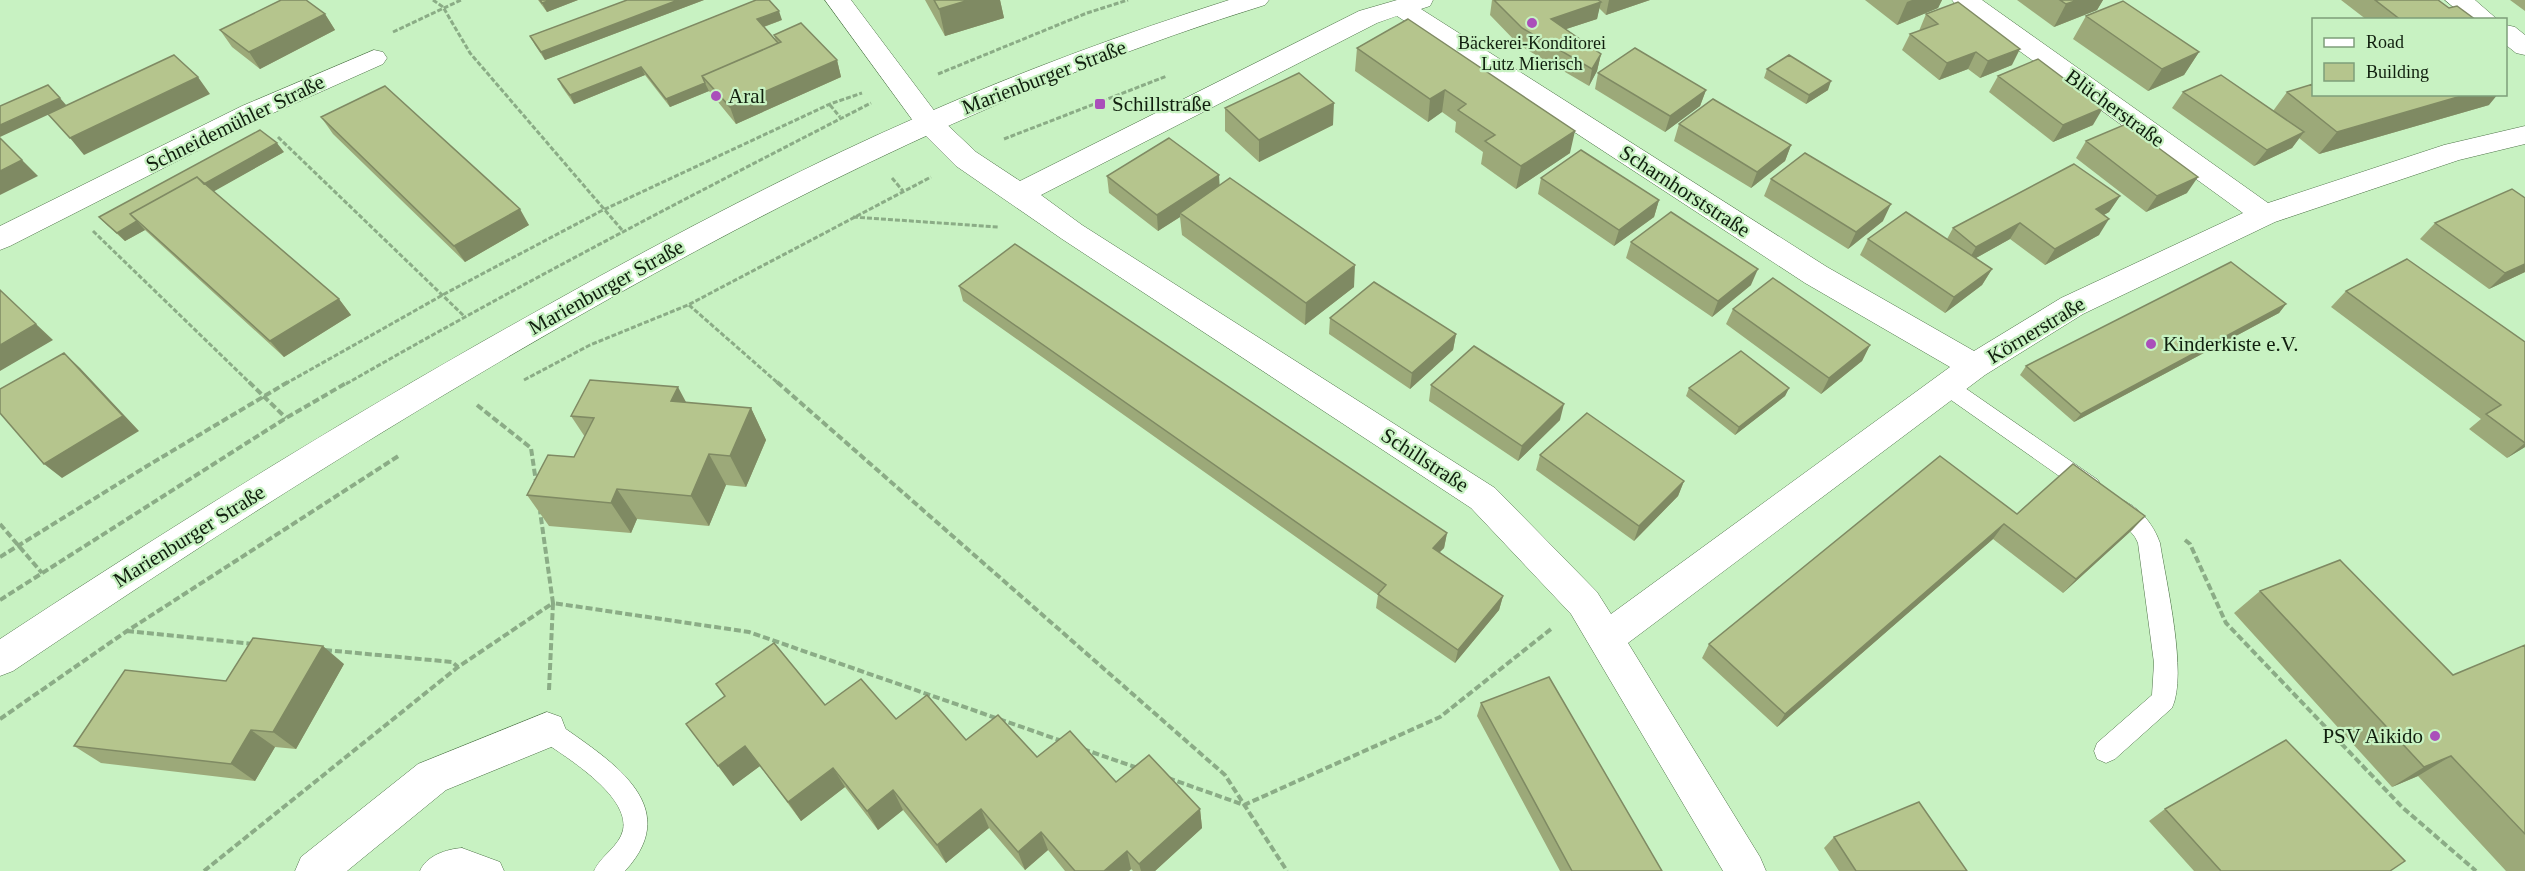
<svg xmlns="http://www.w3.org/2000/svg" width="2525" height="871" viewBox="0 0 2525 871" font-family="'Times New Roman',serif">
<rect width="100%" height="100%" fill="#c8f2c2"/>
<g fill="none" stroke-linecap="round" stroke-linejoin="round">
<defs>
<path id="lane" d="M1948,379l7,2 143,99 3,6 -3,6 -8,3 -8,-3 -141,-99 -3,-6 3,-6z
M2117,498c21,7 36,25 43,45 6,39 28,131 12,165l-57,51 -9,4 -9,-4 -3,-8 3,-8 55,-48 2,-32 -16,-120c-6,-16 -24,-21 -32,-36l3,-6z
M547,719l9,3c50,36 131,82 69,149h-31c7,-16 25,-24 29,-41 7,-35 -60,-75 -85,-92l-3,-8 3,-8z
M462,848l38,14 4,9h-84c6,-15 26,-22 42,-23z"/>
<path id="street" d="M825,0h26l88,117 37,35 44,29 339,-170 38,-11h36l-3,6 -9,3 406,258 147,84 87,-53 182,-85 -287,-208 -4,-5h30l286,203 176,-58 81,-19v18l-66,16 -184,62 -192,92 -98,61 -357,268 132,214 6,14h-43l-152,-257 -100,-106 -409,-269 -106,-73 -37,-37zM1397,16l408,267 145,84 -339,247 -14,-22 -102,-104 -413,-263 -41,-30 336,-172z
M2445,0h30l23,20h-29z
M2506,25l9,2 10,8v20l-9,-2 -10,-8z
M374,50l9,2 4,6 -4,6 -121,54 -252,128 -10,4v-24l242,-120z
M547,712l14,5 5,13 -5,13 -115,47 -99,81h-52l6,-14 117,-93z"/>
<path id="secondary" d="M1229,0h40l-4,5c-245,76 -473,189 -695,316 -191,109 -375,227 -557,350l-13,5v-37c181,-119 365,-233 555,-338 120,-67 241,-131 367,-186 100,-44 203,-82 307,-115z"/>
</defs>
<use href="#lane" stroke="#4f7449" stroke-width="1"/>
<use href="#street" stroke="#4f7449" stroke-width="1"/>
<use href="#secondary" stroke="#4f7449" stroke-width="1"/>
<path stroke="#8bac86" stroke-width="3" stroke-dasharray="5 2" stroke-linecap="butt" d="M433,0l10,7 27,46 152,177
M393,32l68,-32
M938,74l149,-61 41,-13
M830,105l10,12
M278,137l186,179
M1004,139l163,-63
M892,178l11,13
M853,217l145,10
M93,231l158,153
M689,305l90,79
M524,380l66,-35 98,-40 243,-128
M285,384l163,-92 153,-81 229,-107 32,-11
M346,384c172,-99 348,-190 525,-281"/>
<path stroke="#8bac86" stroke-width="4" stroke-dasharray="7 3" stroke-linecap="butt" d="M249,382l37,36
M777,382l448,393 62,96
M477,405l54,43 5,34
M0,524l42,49
M2185,540l5,4 36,79 176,184 74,64
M0,557l147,-91 141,-84
M0,600l286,-182 62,-36
M127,631l127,13
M325,650l127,12 6,5
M549,690l4,-87 196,29 313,109
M0,719l127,-88 273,-176
M1083,749l55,19
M1168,778l76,27 196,-88 111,-88
M204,871l254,-204 95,-64 -13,-92"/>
<use href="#lane" fill="#fff" fill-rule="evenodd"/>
<use href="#street" fill="#fff" fill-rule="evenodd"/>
<use href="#secondary" fill="#fff" fill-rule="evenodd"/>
</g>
<path fill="#9ca979" d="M538,0h40l-31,12z
M627,0h77l-159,60 -10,-15 -5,-9z
M925,0h75l4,18 -59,18z
M1492,0h158l-44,15 -7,-7 -2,11 -31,10 35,25 -4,17 -8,15 -70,-41 -29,-30z
M1865,0h77l-4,8 -41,17z
M2017,0h86l-6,10 -43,17z
M2341,0h97l11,8 27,12h-109z
M2510,0h15v11z
M325,14l10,16 -75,39 -28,-22 -12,-17z
M1926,14l86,51 -32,13 -12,-9 -29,11 -37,-30 8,-16 9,-3z
M2086,16l113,36 -15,23 -36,16 -75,-52z
M1408,19l162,134 -54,36 -35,-25 2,-12 -28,-20 1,-10 -14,-10 -14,10 -73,-51 2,-23z
M782,20l-18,7 12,14 -2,-6 63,25 4,17 -105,47 -27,-33 -39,16 -25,-32 -71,29 -12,-17 -4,-8z
M1767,69l61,21 -22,14 -42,-26z
M1598,73l108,17 -6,16 -35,26 -70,-43z
M1998,76l95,49 -40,17 -64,-50z
M2183,92l90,19 14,-19 202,13 -170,49 -20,-16 -7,10 -38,18 -82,-58z
M1225,108l108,17 -74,37 -34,-31z
M321,117l208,108 -64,37 -132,-128z
M1679,124l112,21 -6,16 -34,27 -77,-47z
M2086,141l101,52 -41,19 -70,-54z
M284,152l-71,39 126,108 12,16 -67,42 -139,-127 -20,11 -18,-16 -8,-8z
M1107,176l113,10 134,101 -49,38 -123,-90 -2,-18 -22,14 -49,-38z
M1541,178l118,22 -5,17 -40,29 -76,-52z
M1771,179l112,42 -35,28 -84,-53z
M2120,196l-11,16 -5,3 -5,20 -54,30 -35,-26 -34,19 16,11 -10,16 -37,28 -85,-58 8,-16h79l6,-11z
M2435,223l90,49 -36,17 -69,-50z
M1631,242l120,43 -39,32 -86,-59z
M959,286l488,247 -3,15 -5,4 64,44 -4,14 -44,53 -79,-55 2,-13 -415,-294z
M2346,291l179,51v105l-18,11 -38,-29 12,-10 -150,-112z
M2286,304l-7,9 -205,109 -54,-47 6,-9z
M1733,309l137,36 -8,16 -41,33 -95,-70z
M1330,318l126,16 -3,16 -43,39 -81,-55z
M1431,385l129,35 -42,41 -89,-60z
M1689,388h100l-4,8 -50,39 -49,-39z
M686,403l65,5 15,32 -20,47 -20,-2 -17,41 -72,-7 -6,14 -82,-7 -22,-31 47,-38 11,-20 -14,-21z
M1540,455l144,26 -6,15 -44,45 -98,-71z
M2017,514l128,2 -13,14 -69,63 -70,-54 -216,188 -75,-69 7,-14z
M2260,591l193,84 72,-30v226h-19l-88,-95 -26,11 -158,-174z
M344,664l-48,85 -21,-2 -20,34 -154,-18 -27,-17 152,-65z
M716,684l180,35 70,21 71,17 163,52 2,19 -47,43h-22l-2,-2 -2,2h-64l-17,-21 -23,20 -36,-42 -43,35 -43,-53 -25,20 -33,-43 -44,34 -41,-55 -27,20 -8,-89z
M1481,703l181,168h-102l-83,-155z
M2165,809l225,62h-196l-45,-50z
M1834,837l133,34h-128l-15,-23z"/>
<path fill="#7f8a63" d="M551,0h27l-31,12 -5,-9z
M678,0h26l-159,60 -4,-8z
M969,0h31l4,18 -59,18 -6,-27z
M1609,0h41l-44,15z
M1912,0h30l-4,8 -41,17 10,-23z
M2078,0h25l-6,10 -43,17 12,-23z
M1601,2l-4,17 -49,16 3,-16z
M779,11l3,9 -22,8 -3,-9z
M325,14l10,16 -75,39 -11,-17z
M2020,49l-8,16 -32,13 8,-17z
M1976,52l-8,17 -29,11 8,-17z
M2199,52l-15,23 -36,16 14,-22z
M1601,54l-4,17 -8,15 3,-17z
M837,60l4,17 -105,47 -6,-17z
M641,67l4,8 -71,29 -4,-9z
M198,77l12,17 -126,61 -14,-17z
M1831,81l-3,9 -22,14 3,-9z
M705,83l4,8 -39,16 -4,-8z
M1445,90l-3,22 -14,10 2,-23z
M1706,90l-6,16 -35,26 5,-16z
M2468,94h30l-9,11 -170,49 18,-22z
M60,98l7,8 -67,31v-12z
M1334,103l-1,22 -74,37v-22z
M2103,108l-10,17 -40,17 10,-17z
M1575,131l-5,22 -54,36 5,-23z
M2304,132l-12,16 -38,18 13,-16z
M277,143l7,9 -137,77 -9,-8z
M1791,145l-6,16 -34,27 6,-16z
M22,160l16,16 -38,19v-24z
M1219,175l1,16 -40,22v4l-22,14 -1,-16z
M2198,177l-11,16 -41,19 11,-16z
M2120,196l-11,16 -24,13 11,-16z
M1659,200l-5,17 -40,29 5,-16z
M1891,204l-8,17 -35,28 8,-17z
M520,209l9,16 -64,37 -11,-16z
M2109,219l-10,16 -54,30 10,-16z
M137,221l8,9 -20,11 -8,-8z
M2020,223l-10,16 -43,24 9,-16z
M2525,264v8l-36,17 16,-16z
M1355,265l-1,22 -49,38 1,-22z
M1758,269l-7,16 -39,32 6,-16z
M1992,269l-10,16 -37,28 9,-16z
M339,299l12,16 -67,42 -14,-16z
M2286,304l-7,9 -205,109 7,-8z
M36,324l17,16 -53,31v-26z
M1456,334l-3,16 -43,39 2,-16z
M1870,345l-8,16 -41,33 8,-16z
M64,353l16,15 59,63 -77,47 -18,-14z
M678,387l17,32 -24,-18z
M1789,388l-4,8 -50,39 4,-8z
M1564,404l-4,16 -42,41 4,-15z
M751,408l15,32 -20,47 -16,-31z
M2525,443v4l-18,11z
M709,454l17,31 -17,41 -18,-30z
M1684,481l-6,15 -44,45 5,-15z
M617,489l20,30 -6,14 -20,-30z
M2145,516l-13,14 -69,63 13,-14z
M2004,524l-11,15 -216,188 8,-13z
M1447,533l-3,15 -14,14 3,-14z
M1503,596l-4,14 -44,53 3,-13z
M323,646l21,18 -48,85 -23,-17z
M251,730l24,17 -20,34 -24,-17z
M745,746l15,20 -27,20 -15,-20z
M2451,756l-33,20 -26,11 32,-20z
M833,768l12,19 -44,34 -13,-19z
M893,790l10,20 -25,20 -11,-19z
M981,809l8,19 -43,35 -9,-18z
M1200,809l2,19 -47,43h-14l-2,-7z
M1041,832l7,18 -23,20 -7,-18z
M1127,851l4,18 -2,2h-25z"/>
<path fill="#b5c58d" stroke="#7f8a63" stroke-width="1.5" d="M281,0h25l19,14 -76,38 -29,-22z
M540,0h11l-9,3z
M627,0h51l-137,52 -11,-16z
M756,0h13l10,11 -22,8 21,24 -76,33 3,7 -39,16 -25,-32 -71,28 -12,-16z
M934,0h35l-30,9z
M1494,0h104l3,2 -50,17 50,35 -9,15 -70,-41z
M2060,0h18l-12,4z
M2375,0h63l11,8 8,-2 19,14h-75z
M2123,1l76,51 -37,17 -76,-53z
M1958,2l62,47 -32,12 -12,-9 -29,11 -37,-29 28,-10 -12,-10z
M1408,19l167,112 -54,35 -36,-25 10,-6 -37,-25 8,-6 -21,-14 -15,9 -73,-51z
M801,23l36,37 -107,47 -28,-31 79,-34 -7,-7z
M1635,48l71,42 -36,26 -72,-43z
M174,55l24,22 -128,61 -22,-24z
M1789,55l42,26 -22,14 -42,-26z
M2038,59l65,49 -40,17 -65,-49z
M1299,73l35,30 -75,37 -34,-32z
M2221,75l83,57 -37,18 -84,-58z
M2313,84v10h155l-131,38 -50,-40z
M48,85l12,13 -60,27v-19z
M385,86l135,123 -66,37 -133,-129z
M1713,99l78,46 -34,27 -78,-48z
M2126,124l72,53 -41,19 -71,-55z
M260,130l17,13 -73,41 -7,-7 -67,37 7,7 -20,12 -18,-16z
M0,138l22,22 -22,11z
M1169,138l50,37 -62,40 -50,-39z
M1581,150l78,50 -40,30 -78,-52z
M1805,153l86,51 -35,28 -85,-53z
M2074,164l46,32 -24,13 13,10 -54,30 -35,-26 -44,24 -23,-19z
M197,177l142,122 -69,42 -140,-127z
M1230,178l125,87 -49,38 -126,-90z
M2512,189l13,9v66l-20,9 -70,-50z
M1671,212l87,57 -40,32 -87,-59z
M1906,212l86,57 -38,28 -86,-58z
M1015,244l432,289 -14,15 70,48 -45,54 -80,-56 8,-9 -427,-299z
M2407,259l118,83v101l-39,-29 15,-9 -155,-114z
M2231,262l55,42 -205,110 -55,-48z
M1773,278l97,67 -41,33 -96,-69z
M1374,282l82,52 -44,39 -82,-55z
M0,290l36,34 -36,21z
M1474,346l90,58 -42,42 -91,-61z
M1741,351l48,37 -50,39 -50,-39z
M64,353l59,63 -79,48 -44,-51v-24z
M590,380l88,7 -7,14 80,7 -21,48 -21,-2 -18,42 -74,-7 -6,14 -84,-8 21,-40 26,2 20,-39 -23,-2z
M1587,413l97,68 -45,45 -99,-71z
M1940,456l77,58 56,-50 72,52 -69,63 -72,-55 -219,190 -76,-70z
M2340,560l113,115 72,-30v189l-74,-78 -27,11 -164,-176z
M253,638l70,8 -50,86 -22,-2 -20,34 -157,-18 51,-76 101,11z
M774,643l51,62 36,-26 35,40 31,-24 39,45 32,-25 39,42 33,-26 46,51 33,-27 51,54 -61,55 -12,-13 -23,20h-29l-34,-39 -23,20 -37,-43 -44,36 -44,-55 -26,21 -34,-43 -45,34 -43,-56 -27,20 -32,-42 39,-28 -9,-12z
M1549,677l113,194h-90l-91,-168z
M2286,740l119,121 -15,10h-169l-56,-62z
M1919,802l48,69h-111l-22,-34z"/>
<g fill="#aa4fba" stroke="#c8f2c2" stroke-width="2">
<circle cx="1532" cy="23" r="6"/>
<circle cx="716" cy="96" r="6"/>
<rect x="1094" y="98" width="12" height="12" rx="3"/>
<circle cx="2151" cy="344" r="6"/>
<circle cx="2435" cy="736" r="6"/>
</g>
<g text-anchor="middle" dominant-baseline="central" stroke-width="4.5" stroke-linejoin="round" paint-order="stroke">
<g font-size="18" fill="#101f0e" stroke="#c8f2c2">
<text x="1532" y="43">Bäckerei-Konditorei<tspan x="1532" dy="21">Lutz Mierisch</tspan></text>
</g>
<g font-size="21" fill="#101f0e" stroke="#c8f2c2">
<text transform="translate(1044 77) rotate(-21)">Marienburger Straße</text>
<text transform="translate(2115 108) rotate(36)">Blücherstraße</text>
<text transform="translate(235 123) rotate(-26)">Schneidemühler Straße</text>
<text transform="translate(1685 191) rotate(33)">Scharnhorststraße</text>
<text transform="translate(606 287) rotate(-29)">Marienburger Straße</text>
<text transform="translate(2036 330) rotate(-31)">Körnerstraße</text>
<text transform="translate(1425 460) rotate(33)">Schillstraße</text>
<text transform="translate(189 536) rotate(-32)">Marienburger Straße</text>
</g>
<g font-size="21" fill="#101f0e" stroke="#c8f2c2" text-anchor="start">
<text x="728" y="96">Aral</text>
<text x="1112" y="104">Schillstraße</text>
<text x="2163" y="344">Kinderkiste e.V.</text>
<text x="2423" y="736" text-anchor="end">PSV Aikido</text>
</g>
</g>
<rect x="2312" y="18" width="195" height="78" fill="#c8f2c2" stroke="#7e9e7a" stroke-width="1.5"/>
<rect x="2324" y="38" width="30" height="9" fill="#ffffff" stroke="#7e9e7a" stroke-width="1.5"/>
<text x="2366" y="48" font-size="18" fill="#101f0e">Road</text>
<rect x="2324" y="63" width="30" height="18" fill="#b5c58d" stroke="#7e9e7a" stroke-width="1.5"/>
<text x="2366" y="78" font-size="18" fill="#101f0e">Building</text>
</svg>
